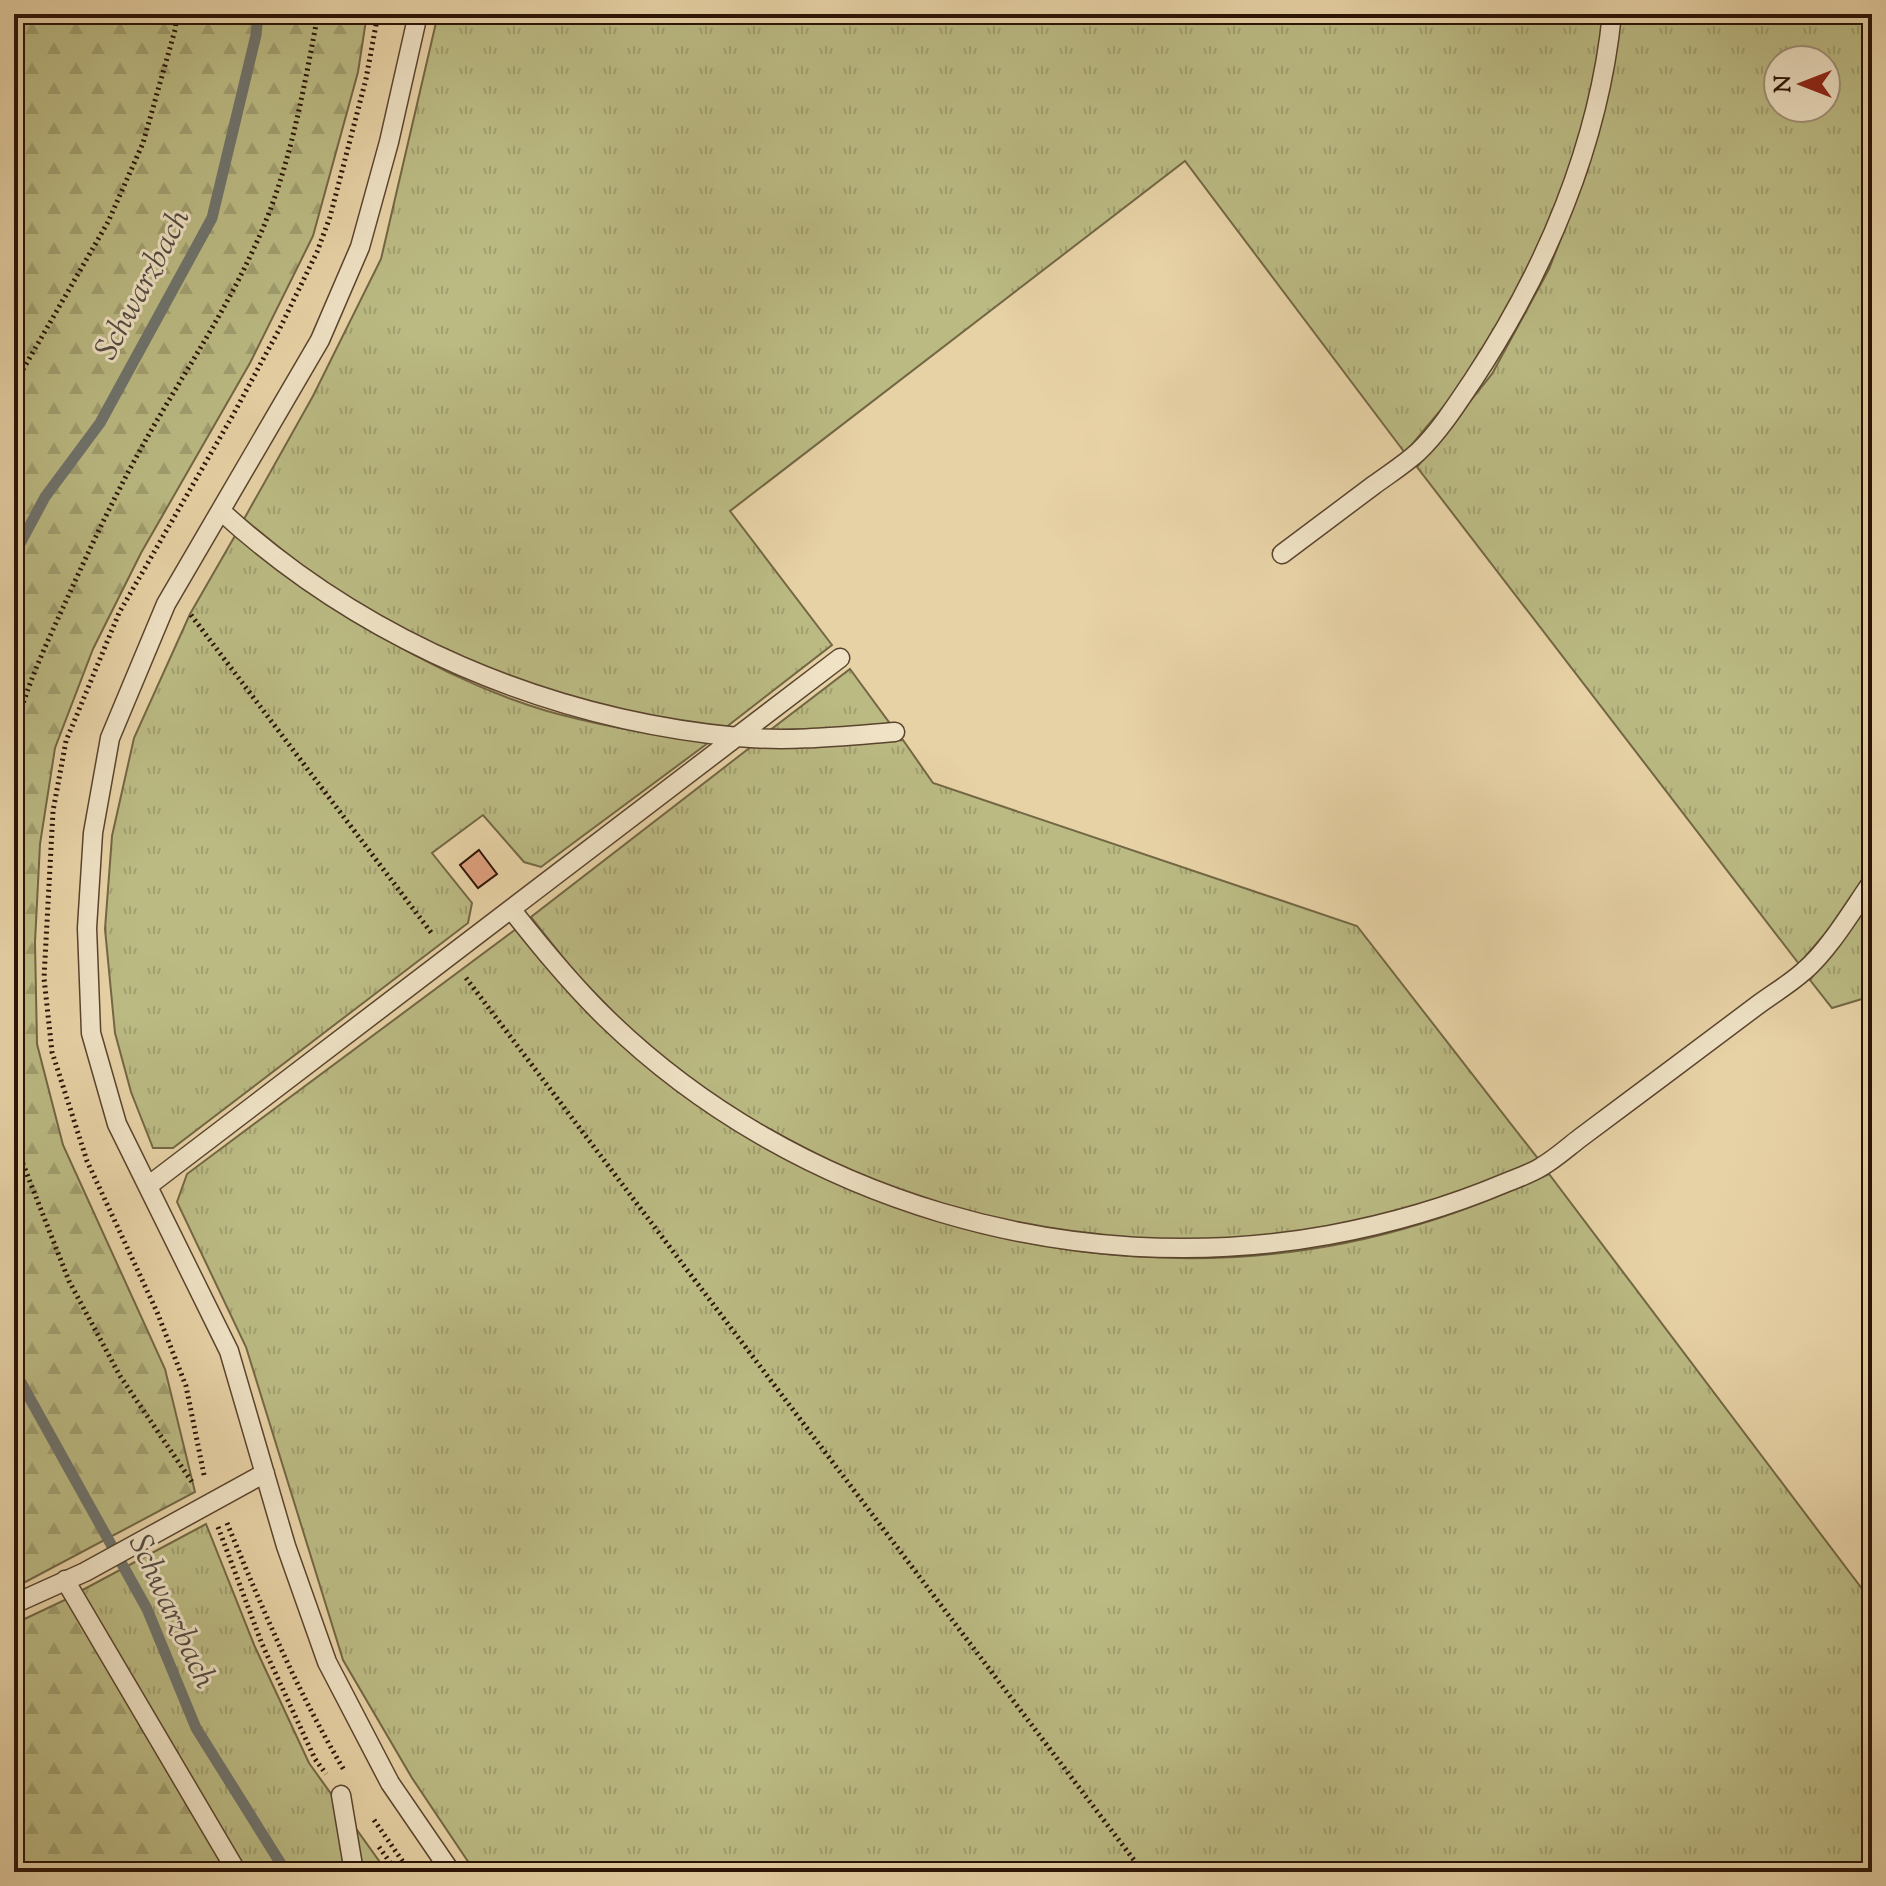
<svg xmlns="http://www.w3.org/2000/svg" width="1886" height="1886" viewBox="0 0 1886 1886" font-family="'Sorts Mill Goudy',serif">
<defs>
<pattern id="grass-tufts" width="24" height="20" patternUnits="userSpaceOnUse" patternTransform="scale(2)"><rect width="24" height="20" fill="#bbba83"/><path d="M3 7l-1-3M5 7V3M7 7l1-3M15 17l-1-3M17 17v-4M19 17l1-3" fill="none" stroke="#a19f70"/></pattern>
<pattern id="forest-firs" width="22" height="20" patternUnits="userSpaceOnUse" patternTransform="scale(2)"><rect width="22" height="20" fill="#bbba83"/><path d="M5 1l3.5 6h-7zM16 11l3.5 6h-7z" fill="#a19f70"/></pattern>
</defs>
<rect width="100%" height="100%" fill="#e7d2a6"/>
<filter id="stains"><feTurbulence type="fractalNoise" baseFrequency=".0025" numOctaves="4"/><feColorMatrix values="0 0 0 0 .2 0 0 0 0 .09 0 0 0 0 .02 0 0 0 .5 -.17"/></filter>
<radialGradient id="worn" r=".72"><stop offset=".6" stop-color="#630" stop-opacity="0"/><stop offset="1" stop-color="#630" stop-opacity=".3"/></radialGradient>
<path fill="url(#grass-tufts)" stroke="#736744" stroke-width="2" fill-rule="evenodd" d="M438,14h1169l-33,153 -37,98 -58,99 -74,89 -220,-292 -455,350 102,134 -107,83 -85,-11 -175,-53 -77,-41 -76,-49 -68,-55 69,-123 68,-137z
M1620,14h252v857l-17,28 -56,65 -382,-497 75,-93 57,-105 38,-97 31,-136zM1778,60h48v48h-48z
M236,534c94,75 195,142 311,177 53,15 107,24 161,32l-167,124 -17,-5 -41,-47 -51,38 40,50 -4,20 -295,225h-20l-22,-56 -16,-59 -10,-104 7,-93 22,-98 56,-124z
M850,669l41,56 -53,5 -69,1z
M903,740l30,43 424,143 182,234 -59,28 -166,46 -137,11 -160,-18 -147,-44 -157,-84 -67,-54 -69,-70 -46,-58 221,-171z
M1872,901v95l-40,12 -22,-28z
M516,929c60,62 116,130 188,179 204,141 477,190 716,116 45,-13 87,-31 129,-50l323,428v270h-1397l-63,-94 -69,-118 -97,-313 -69,-145 10,-28z
M206,1524l49,123 54,116 78,109h-149l-163,-278z"/>
<path fill="url(#forest-firs)" stroke="#736744" stroke-width="2" d="M14,14h353l-9,58 -45,164 -63,127 -109,190 -48,96 -38,99 -15,96 -5,98 2,102 26,101 102,224 30,123 -181,96z
M73,1596l162,276h-221v-248z"/>
<g fill="none" stroke-linecap="round" stroke-linejoin="round">
<path stroke="#6f746e" stroke-width="11" d="M14,555l31,-58 55,-74 112,-205 44,-183 2,-21
M14,1370l133,239 49,119 90,144"/>
</g>
<path fill="#dfa07e" stroke="#2b1406" stroke-width="2" d="M479,850l18,24 -19,14 -18,-23z"/>
<g fill="none" stroke-linecap="round" stroke-linejoin="round">
<defs>
<path id="lane" d="M418,14l-29,128 -29,105 -40,93 -154,264 -56,134 -17,95 -6,95 4,105 26,91 112,227 57,195 41,116 63,121 61,89
M221,511c142,130 326,208 517,226 52,5 106,-1 157,-5
M1282,554c31,-23 61,-46 92,-69 15,-11 31,-21 44,-33 21,-20 39,-48 55,-72 72,-109 126,-235 139,-366
M511,909c30,38 60,75 95,109 188,183 466,264 723,217 60,-11 119,-28 176,-52 12,-5 25,-9 36,-16 14,-8 26,-19 39,-29 28,-21 55,-41 83,-62 32,-24 64,-48 96,-72 15,-11 32,-21 45,-33 25,-21 49,-62 68,-89
M148,1186l692,-528
M65,1580l172,292
M14,1604l71,-32 180,-99
M341,1795l13,77"/>
</defs>
<use href="#lane" stroke="#5a442e" stroke-width="21"/>
<path stroke="#2b1406" stroke-width="5" stroke-dasharray="2 4" stroke-linecap="butt" d="M14,385l94,-163 35,-79 32,-113 2,-16
M191,615l242,320
M14,737c10,-47 32,-92 52,-136 28,-62 58,-125 93,-184 33,-56 68,-110 95,-169 35,-73 49,-155 64,-234
M466,978l677,894
M14,1141l55,140 51,95 72,106
M204,1475l-18,-89 -29,-74 -70,-151 -35,-109 -8,-74 9,-167 13,-70 53,-128 114,-198 48,-89 36,-74 13,-35 36,-138 12,-65
M227,1523c35,85 70,168 117,247
M218,1527l44,117 53,115 11,15
M374,1820l36,52
M379,1847l18,25"/>
<use href="#lane" stroke="#efe2c5" stroke-width="18"/>
</g>
<g text-anchor="middle" dominant-baseline="central" stroke-width="6" stroke-linejoin="round" paint-order="stroke">
<g font-size="32" font-style="italic" fill="#534c43" stroke="#efe2c5">
<text transform="translate(144 285) rotate(-62)">Schwarzbach</text>
<text transform="translate(171 1612) rotate(65)">Schwarzbach</text>
</g>
</g>
<rect width="1886" height="1886" fill="none" stroke="#e7d2a6" stroke-width="48"/>
<rect x="16" y="16" width="1854" height="1854" fill="none" stroke="#2b1406" stroke-width="4"/>
<rect x="24" y="24" width="1838" height="1838" fill="none" stroke="#2b1406" stroke-width="2"/>
<g transform="translate(1802 84) rotate(270)"><circle r="38" fill="#efe2c5" stroke="#a19079" stroke-width="2"/>
<path d="M0-6L14 30L0 20L-14 30Z" fill="#8f2418"/>
<text y="-12" font-size="22" font-weight="bold" text-anchor="middle" fill="#2b1406">N</text>
</g>
<rect width="100%" height="100%" filter="url(#stains)"/>
<rect width="100%" height="100%" fill="url(#worn)"/>
</svg>
